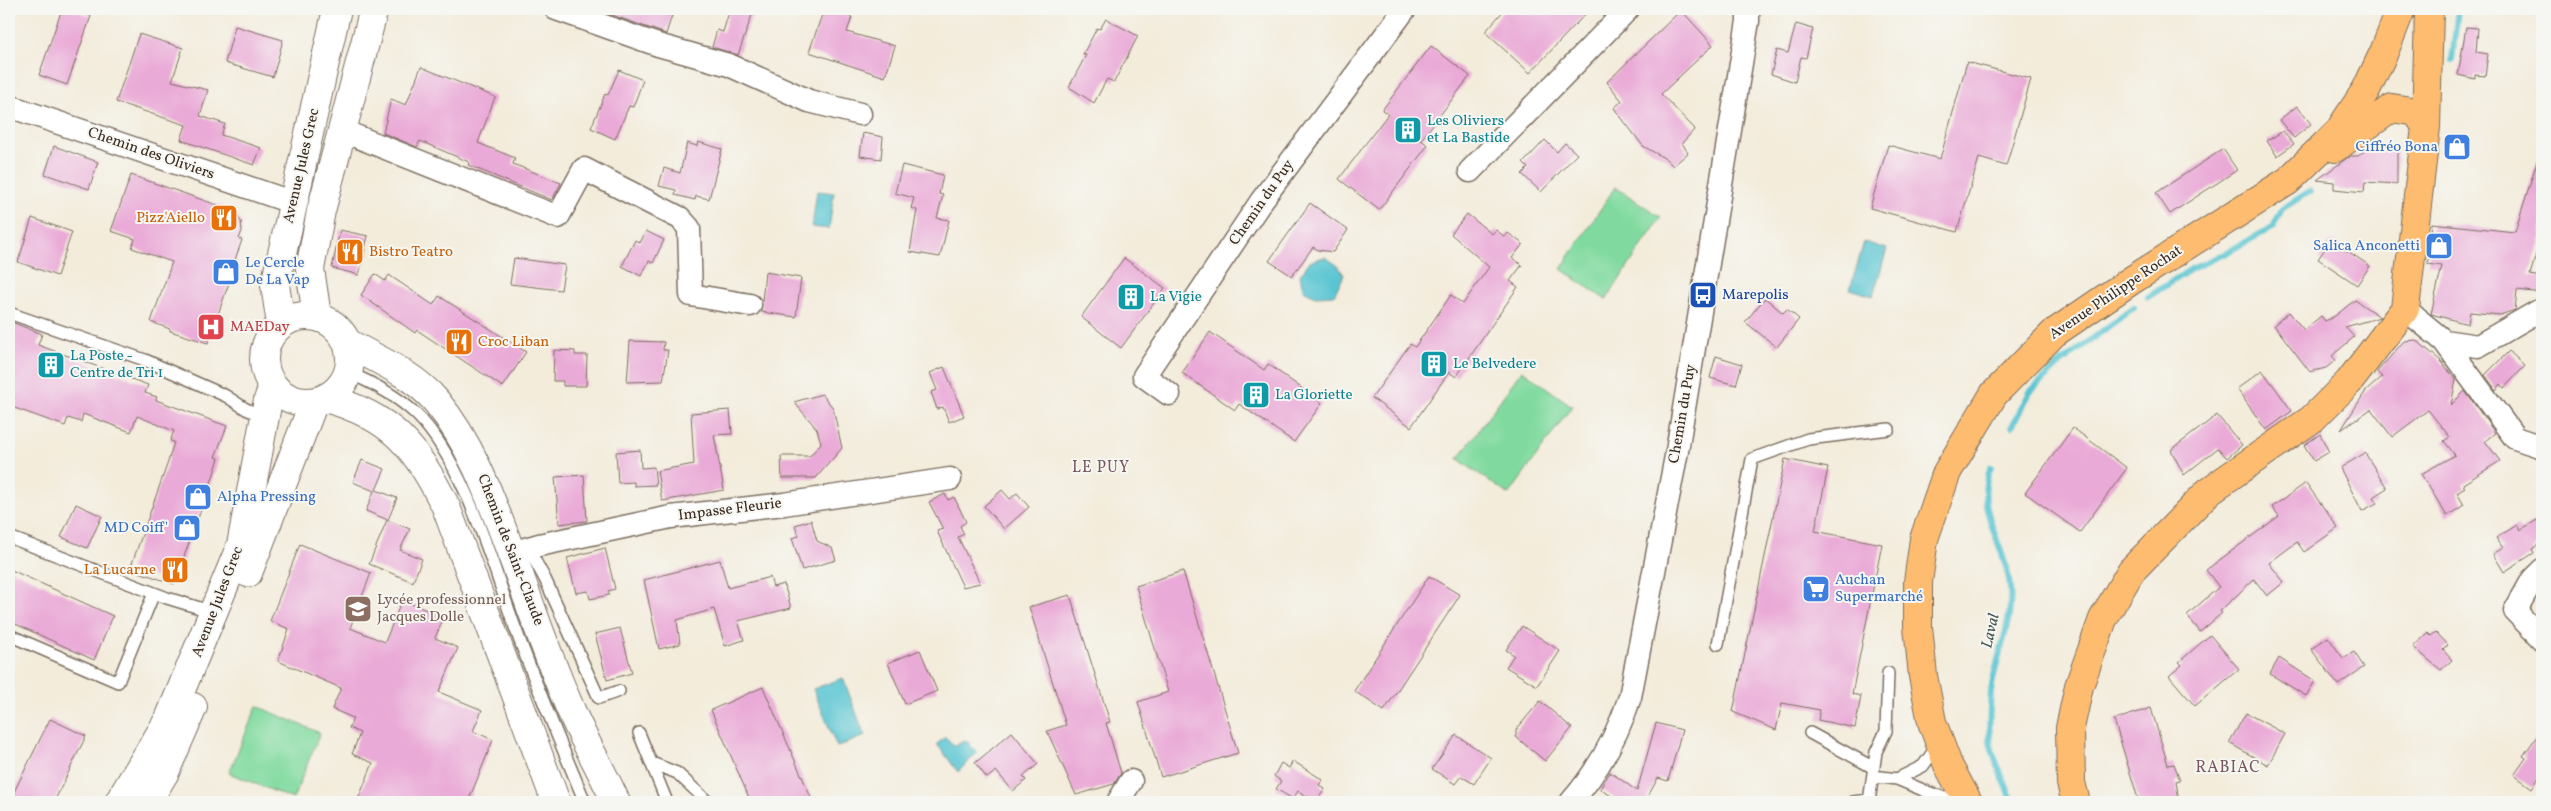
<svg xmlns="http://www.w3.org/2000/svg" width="2551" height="811" viewBox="0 0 2551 811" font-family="Vollkorn,serif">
<rect width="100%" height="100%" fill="#f6f6f2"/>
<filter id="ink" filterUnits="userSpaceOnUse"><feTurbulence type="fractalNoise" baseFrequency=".02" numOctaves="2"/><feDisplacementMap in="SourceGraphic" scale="10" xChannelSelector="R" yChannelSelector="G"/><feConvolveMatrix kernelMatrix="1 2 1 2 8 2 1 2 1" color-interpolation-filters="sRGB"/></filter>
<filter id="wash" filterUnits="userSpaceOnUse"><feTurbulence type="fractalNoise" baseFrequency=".0096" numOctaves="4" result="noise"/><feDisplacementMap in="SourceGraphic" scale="20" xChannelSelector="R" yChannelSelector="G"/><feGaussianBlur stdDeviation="1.12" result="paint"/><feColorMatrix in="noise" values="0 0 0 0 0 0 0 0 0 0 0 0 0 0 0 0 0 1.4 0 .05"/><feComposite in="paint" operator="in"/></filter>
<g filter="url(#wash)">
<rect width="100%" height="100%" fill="#f3ecdb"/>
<path fill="#80da9f" stroke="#5e825e" d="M1615,187l46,30 -55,83 -45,-31z
M1522,370l50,36 -63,89 -51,-36z
M257,706l63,27 -27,66 -64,-26z"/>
<path fill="#59c5d2" stroke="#4a7878" d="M817,191l17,2 -5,36 -17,-2z
M1864,242l23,7 -14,47 -23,-7z
M1325,257l12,8 7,10 -10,20 -18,1 -13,-6 -3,-15 10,-14z
M843,678l22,58 -28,11 -24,-58z
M945,737l10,9 11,-6 11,13 -19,19 -21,-28z"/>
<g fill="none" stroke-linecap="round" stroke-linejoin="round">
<path stroke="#59c5d2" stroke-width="6" d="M2452,60l6,-51
M2148,297l43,-28 33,-15 49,-27 9,-18 28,-18
M2012,426l18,-34 32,-30 72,-55
M1991,467c-18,39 12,74 18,113 7,40 -13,73 -18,112 -1,13 -3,41 0,53 4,19 15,39 22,57"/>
</g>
<g id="blocks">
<path fill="#eaaad7" d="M62,9h9l20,7 -24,69 -28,-10z
M595,9h79l-8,25z
M730,9h24l-16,46 -26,-8 5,-17 6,2z
M824,9l28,8 -5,15 48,14 -10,31 -76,-25z
M1505,9h85l-60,64 -45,-41z
M1681,10l32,35 -52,49 34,35 -13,14 6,10 -15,13 -7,-7 -23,-13 -29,-38 8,-7 -15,-19z
M1106,19l32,17 -24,46 -7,-3 -13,24 -25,-16 17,-32 -3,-1 14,-26 3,1z
M1796,24l17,5 -7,29 -5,-1 -6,25 -24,-8 6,-24 11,3z
M235,26l48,14 -10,37 -48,-14z
M2466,27l12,1 -2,24 12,2 -3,22 -10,-1v4l-17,-4z
M139,34l44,14 -11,33 36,9 -8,26 25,8 -4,11 40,13 -7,17 -73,-25 5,-15 -70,-23z
M1431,46l39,30 -49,64 7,5 -49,65 -40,-31 49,-65 -6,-4z
M1967,62l64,17 -25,87 -27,-8 -22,74 -87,-24 18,-63 52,14z
M421,67l74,30 -17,46 37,15 -2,6 48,19 -9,17 -84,-35 1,-3 -49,-21 -3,6 -34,-14 8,-34 15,6z
M619,70l24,10 -10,27 -4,-1 -14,33 -24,-11 14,-34 3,1z
M2297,106l14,18 -17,14 -15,-18z
M2283,131l11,13 -17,12 -10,-15z
M863,133l20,4 -2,22 -21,-3z
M1545,140l12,12 8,-9 12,11 -36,38 -19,-18 6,-6 -5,-5z
M698,142l24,7 -13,50 -13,-3 -1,4 -20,-5 1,-5 -17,-4 5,-18 16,5 7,-30 10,3z
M2372,145h25v39l-32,-2 -1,10 -30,-3v-7l-17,-2 33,-24h8z
M54,146l44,16 -9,27 -44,-15z
M2223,149l14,21 -67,44 -14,-21z
M2538,158l4,1v75l-12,41 12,2v16l-25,-3 -2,20 -15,5 -30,-3 -2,12 -37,-10 11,-48 -14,-2 4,-41 83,9z
M902,165l41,10 -4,19 4,1 -6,23 12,2 -9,37 -30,-5 7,-42 -6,-2 3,-10 -19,-5z
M131,175l92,32 7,3 11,11 1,10 -3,8 3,1 -7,20h2l-29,83 -38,-12v-2l-19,-7 21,-60 -40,-14 3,-9 -24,-8z
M1310,203l38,27 -15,22 -15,-2 -5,-3 -21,29 -23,-15z
M1467,214l25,20 4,-4 9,7 3,-4 15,11 -11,14 10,7 -12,16 8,6 -62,90 -7,-5 -38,55 -39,-29 38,-54 5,3 36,-52 12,9 26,-37 -38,-33z
M32,218l40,14 -15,44 -39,-14z
M340,230l28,6 -9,39 -27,-7z
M646,231l18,9 -11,23 -4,-2 -8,15 -19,-10 13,-26 5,3z
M2331,240l39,26 -13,19 -39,-26z
M514,258l51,7 -4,25 -51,-6z
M1124,258l41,30 -44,60 -40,-31z
M765,272l36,6 -5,39 -35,-5z
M375,274l10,7 4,-6 44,30 6,-9 87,56 -23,35 -86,-57 -2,3 -54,-38z
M1765,298l18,15 4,-4 12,10 -22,28 -32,-25z
M2355,300l25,17 -35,10 9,10 -22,19 4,4 -10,8 -16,4 -36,-47 15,-13 15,18 17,-14 4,5 10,-5z
M9,321l33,13 -4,11 110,40 -3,8 12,4 -1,3 71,26 -12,31 4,1 -6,19 -39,107 -44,-15 38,-107 6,-20 -4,-1 4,-10 -37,-15 -6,16 -48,-18 -2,8 -13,-4 -3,8 -56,-20z
M1210,332l54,38 4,-6 54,39 -28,39 -55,-38 -4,6 -53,-37z
M2416,340l25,21 15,19 -5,25 14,-14 30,42 -10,8 15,20 -37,23 2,4 -8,5 7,12 -17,11 -26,-42 34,-19 -11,-14 6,-4 -22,-27 -36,27 -21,-28 -30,21 24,-38 17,-15 -5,-5 27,-31z
M630,341l34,1 -1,8h5l-5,31 -36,1z
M554,350l21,1v4h12l-1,31h-23v-5h-10z
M2509,351l16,15 -21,22 -3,-4 -5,6 -11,-15z
M1716,356l26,8 -6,21 -26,-7z
M944,367l20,49 -15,6 -6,-15 -6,2 -6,-17 6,-2 -7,-17z
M2262,370l30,41 -26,19 -29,-41z
M822,394l11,14 9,40 -26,30h-34l-1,-22h29l11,-13 -4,-14 -23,-27z
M730,410l2,24 -18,1 10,55 -62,11 -5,-30 37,-7 -3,-51z
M2217,415l25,30 -15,13 -9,-10 -34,27 -13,-25z
M2073,428l54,40 -47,64 -55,-39z
M2320,434l9,18 -15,9 -10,-16z
M640,450l1,18 13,-1 2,18 -22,1v-4l-16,1 -2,-31z
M2365,453l22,35 -14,9 4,6 -15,8 -22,-43z
M1785,459l43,9 -13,63 67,13 -30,150 9,2 -6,32 -37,-8 2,-10 -38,-7 -6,27 -43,-18z
M362,460l23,9 -9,21 21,8 -9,22 -22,-9 8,-20 -21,-9z
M584,475l3,46 -28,3 -4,-47z
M2306,483l32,45 -34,24 -7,-10 -28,21 15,19 -17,14 -13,-17 -34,32 2,2 -22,19 -13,-17 32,-28 -13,-17 73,-54 -7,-9z
M1002,490l8,9 7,-6 12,14 -25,22 -20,-23z
M945,494l3,6 6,-3 12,25 -6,4 4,8 -6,3 22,46 -17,4 -26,-56 6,-2 -14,-27z
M76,504l26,12 -15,32 -26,-11z
M387,520l23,9 -10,21 22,9 -9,23 -44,-18z
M811,520l6,21 15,7 4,12 -34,10 -10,-32 7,-2 -4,-11z
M2537,520l5,9v13l-10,7 2,4 -30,19 -11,-18 10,-6 -7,-10 21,-13 3,5z
M300,544l71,29 -21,55 35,14 17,-42 42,17 -9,21 23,10 -19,44 43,18 -9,21 20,9 -25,62h-111l16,-39 -21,-9 8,-21 -11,-5 4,-10 -21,-9 9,-21 -63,-27 11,-32 -19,-8z
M605,548l10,41 -7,2 1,4 -19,4 -2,-8 -12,2 -9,-35z
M720,560l8,28 42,-11 3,10 11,-3 7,24 -53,13 6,19 -19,6 -11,-37 -37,11 3,24 -21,5 -15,-69z
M9,569l104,47 -19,44 -85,-39z
M1183,571l55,182 -77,24 -23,-75 30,-10 -32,-106z
M1429,576l31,19 -76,116 -30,-20z
M1070,595l40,127 -4,1 15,50 -7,11 -38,11 -29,-64 19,-6 -37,-118z
M1522,626l38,25 -23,35 -31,-19 8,-12 -8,-5z
M620,628l12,45 -25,7 -12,-46z
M2436,632l12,13 -5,5 9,10 -11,10 -28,-23 15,-14 3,3z
M2210,635l29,34 -44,37 -26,-30 13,-11 -3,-3z
M2328,637l15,21 11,-6 10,15 -26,18 -27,-36z
M920,650l17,41 -32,13 -17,-41z
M2279,658l36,23 -9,15 -36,-22z
M763,687l50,115h-62l-40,-92z
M1540,701l32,27 -27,33 -29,-24v-7z
M2151,708l17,57 6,-1 6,16 -4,1 3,21h-40l-25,-82z
M2246,713l39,21 -17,31 -39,-22z
M50,719l36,17 -32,66h-45z
M1656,723l26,7 -14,51 -10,-3 -11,20 7,4h-33l-21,-13 10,-17 27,19z
M2542,729v44l-10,15 -18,-13 12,-17 -3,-2z
M1012,732l26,32 -15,13 3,3 -13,11 -17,-20 -9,7 -12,-15z
M1456,735l35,23 -17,26 -13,-8 -6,8 -23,-15z
M1293,761l30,19 -4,5 6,4 -9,13 -18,-11 -5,8 -17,-10 5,-8 -7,-5 7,-13 8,5z"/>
</g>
</g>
<g filter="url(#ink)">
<use href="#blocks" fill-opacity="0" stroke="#7b6e60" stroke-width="1"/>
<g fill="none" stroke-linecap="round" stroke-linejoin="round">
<defs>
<path id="service" d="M9,313l136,47 81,36 20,13 19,8
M349,373c24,10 48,23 67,41 49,48 76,151 100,216 21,58 45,115 69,172
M9,537l158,61 46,14
M528,548l17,31 54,119 20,-7
M9,635l109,47 36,-89
M1718,644l34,-185 56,-20 81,-10
M639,733l28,69
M1810,733l64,35
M652,763l25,10 31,29
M1873,776l24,3 33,14 30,9
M1897,779l26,-13 15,-21
M1853,802l16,-2
M1869,802l7,-50 10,-21 2,-58"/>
<path id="minor" d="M556,9l102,36 71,20 80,36 51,13
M9,106l285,97
M343,131l215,86 26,-48 96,49 9,10 2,67 59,10
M1470,171l158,-162
M2405,309l39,32 71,97 27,9
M2444,341l34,5 64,-37
M1169,394l-25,-18 118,-176 143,-191
M511,553l28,-8 132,-28 113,-13 166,-25
M2542,570l-9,9 -18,32 27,28
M1118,802l13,-21
M1571,802c28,-32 46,-65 59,-105l47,-246 71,-430v-12"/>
<path id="tertiary" d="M264 359a43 43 0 1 1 86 0a43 43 0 1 1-86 0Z
M317,316l-7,-47 11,-58 53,-202
M281,324l-6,-39 62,-276
M348,343c30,17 65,31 88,58 35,42 54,95 73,146 21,56 40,115 65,170 13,29 29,56 42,85
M325,398c67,18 91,49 121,109l110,295
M248,573l66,-171
M119,802l50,-83 72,-174 27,-145 5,-14
M147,802l18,-30 28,-65"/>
<path id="primary" d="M2335,148l57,-40 25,4 9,15
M1968,802l-20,-37 -16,-43 -9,-46 -5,-49v-45l6,-43 23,-67 47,-78 60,-61 78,-53 156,-99 51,-50 27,-41 18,-38 17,-43
M2076,802l-5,-19 -1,-55 9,-42 24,-67 28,-48 78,-80 103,-72 37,-37 56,-73 21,-182 3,-118"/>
</defs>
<use href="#service" stroke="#7b6e60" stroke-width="14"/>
<use href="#minor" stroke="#7b6e60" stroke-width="25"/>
<use href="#tertiary" stroke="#7b6e60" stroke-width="30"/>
<use href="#primary" stroke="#7b6e60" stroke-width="30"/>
<use href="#service" stroke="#fff" stroke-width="11"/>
<use href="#minor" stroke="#fff" stroke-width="22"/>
<use href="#tertiary" stroke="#fff" stroke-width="28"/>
<use href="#primary" stroke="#febc70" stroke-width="28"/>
</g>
</g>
<defs>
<symbol id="building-square" viewBox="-11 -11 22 22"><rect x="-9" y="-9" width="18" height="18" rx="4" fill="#0f9aa8" stroke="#f6f6f2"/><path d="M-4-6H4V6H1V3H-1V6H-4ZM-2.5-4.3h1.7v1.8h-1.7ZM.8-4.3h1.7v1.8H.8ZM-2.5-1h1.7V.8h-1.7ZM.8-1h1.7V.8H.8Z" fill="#fff"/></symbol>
<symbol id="shop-square" viewBox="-11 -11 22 22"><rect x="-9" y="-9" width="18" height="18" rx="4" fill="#3f7fe0" stroke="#f6f6f2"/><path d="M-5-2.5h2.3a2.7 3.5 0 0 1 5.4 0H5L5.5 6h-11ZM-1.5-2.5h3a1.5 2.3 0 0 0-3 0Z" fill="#fff"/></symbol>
<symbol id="restaurant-square" viewBox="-11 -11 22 22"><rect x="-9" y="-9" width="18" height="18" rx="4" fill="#e8710a" stroke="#f6f6f2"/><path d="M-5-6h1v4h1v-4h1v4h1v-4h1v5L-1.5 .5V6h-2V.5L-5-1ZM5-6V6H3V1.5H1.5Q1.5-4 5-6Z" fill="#fff"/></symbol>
<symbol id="bus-square" viewBox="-11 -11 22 22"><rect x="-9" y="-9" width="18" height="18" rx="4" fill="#1a4fb4" stroke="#f6f6f2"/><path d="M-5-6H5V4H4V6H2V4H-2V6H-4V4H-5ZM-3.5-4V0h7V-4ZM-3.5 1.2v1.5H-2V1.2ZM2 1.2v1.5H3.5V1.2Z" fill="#fff"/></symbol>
<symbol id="hospital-square" viewBox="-11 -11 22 22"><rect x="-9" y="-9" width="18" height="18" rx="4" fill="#e0444e" stroke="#f6f6f2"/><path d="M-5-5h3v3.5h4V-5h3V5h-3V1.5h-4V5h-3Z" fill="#fff"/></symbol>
<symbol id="supermarket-square" viewBox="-11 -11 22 22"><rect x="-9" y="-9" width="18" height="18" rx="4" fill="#3f7fe0" stroke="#f6f6f2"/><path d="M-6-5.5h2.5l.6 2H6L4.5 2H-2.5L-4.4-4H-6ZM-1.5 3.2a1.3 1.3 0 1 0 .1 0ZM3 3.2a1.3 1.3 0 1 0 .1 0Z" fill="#fff"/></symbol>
<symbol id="school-square" viewBox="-11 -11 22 22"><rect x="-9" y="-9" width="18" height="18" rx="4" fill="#8d6e63" stroke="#f6f6f2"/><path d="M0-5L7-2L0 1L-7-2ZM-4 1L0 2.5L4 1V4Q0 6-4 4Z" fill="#fff"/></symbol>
</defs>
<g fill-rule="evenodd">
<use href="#building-square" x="1392" y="114" width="32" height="32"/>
<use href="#shop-square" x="2441" y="131" width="32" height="32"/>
<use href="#restaurant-square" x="208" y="202" width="32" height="32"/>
<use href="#shop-square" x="2423" y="230" width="32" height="32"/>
<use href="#restaurant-square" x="334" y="236" width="32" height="32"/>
<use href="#shop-square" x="210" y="256" width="32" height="32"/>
<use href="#bus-square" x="1687" y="279" width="32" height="32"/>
<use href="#building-square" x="1115" y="281" width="32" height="32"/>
<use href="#hospital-square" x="195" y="311" width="32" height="32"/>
<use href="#restaurant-square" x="443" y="326" width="32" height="32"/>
<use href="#building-square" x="1418" y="348" width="32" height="32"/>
<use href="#building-square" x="35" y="349" width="32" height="32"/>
<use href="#building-square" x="1240" y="379" width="32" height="32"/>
<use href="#shop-square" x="182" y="481" width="32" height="32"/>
<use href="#shop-square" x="171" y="512" width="32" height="32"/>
<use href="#restaurant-square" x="159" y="554" width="32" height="32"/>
<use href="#supermarket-square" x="1800" y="573" width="32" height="32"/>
<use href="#school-square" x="342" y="593" width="32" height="32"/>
</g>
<g text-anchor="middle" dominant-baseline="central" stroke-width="4" stroke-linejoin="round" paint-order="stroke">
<g font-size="15" fill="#0d838f" stroke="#f6f6f2" text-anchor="start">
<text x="1427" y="121">Les Oliviers<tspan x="1427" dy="17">et La Bastide</tspan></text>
<text x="1150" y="297">La Vigie</text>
<text x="70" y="356">La Poste -<tspan x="70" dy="17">Centre de Tri 1</tspan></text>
<text x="1453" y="364">Le Belvedere</text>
<text x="1275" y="395">La Gloriette</text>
</g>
<g font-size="15" fill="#366cbe" stroke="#f6f6f2" text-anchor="end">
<text x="2438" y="147">Ciffréo Bona</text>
<text x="2420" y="246">Salica Anconetti</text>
<text x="245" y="263" text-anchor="start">Le Cercle<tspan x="245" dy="17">De La Vap</tspan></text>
<text x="217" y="497" text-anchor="start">Alpha Pressing</text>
<text x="168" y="528">MD Coiff'</text>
<text x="1835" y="580" text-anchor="start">Auchan<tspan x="1835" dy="17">Supermarché</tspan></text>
</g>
<g font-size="15" fill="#3b2a1e" stroke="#f6f6f2">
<text transform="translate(151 154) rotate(19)">Chemin des Oliviers</text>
<text transform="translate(302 166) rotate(-77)">Avenue Jules Grec</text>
<text transform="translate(1262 203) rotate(-55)">Chemin du Puy</text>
<text transform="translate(2116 293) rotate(-34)">Avenue Philippe Rochat</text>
<text transform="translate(1683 414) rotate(-80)">Chemin du Puy</text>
<text transform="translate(730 510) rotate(-7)">Impasse Fleurie</text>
<text transform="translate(510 550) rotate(69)">Chemin de Saint-Claude</text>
<text transform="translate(218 602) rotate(-69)">Avenue Jules Grec</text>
</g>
<g font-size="15" fill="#c56008" stroke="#f6f6f2" text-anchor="end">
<text x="205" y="218">Pizz'Aiello</text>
<text x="369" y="252" text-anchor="start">Bistro Teatro</text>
<text x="478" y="342" text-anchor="start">Croc Liban</text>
<text x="156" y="570">La Lucarne</text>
</g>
<g font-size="15" fill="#164399" stroke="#f6f6f2" text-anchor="start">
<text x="1722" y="295">Marepolis</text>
</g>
<g font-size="15" fill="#be3a42" stroke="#f6f6f2" text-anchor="start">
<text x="230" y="327">MAEDay</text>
</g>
<g font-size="15" fill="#785e54" stroke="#f6f6f2" text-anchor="start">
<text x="377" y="600">Lycée professionnel<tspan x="377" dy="17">Jacques Dolle</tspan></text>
</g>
<g font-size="16" letter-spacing="1" fill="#78575f" stroke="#f6f6f2">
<text x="1101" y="468">LE PUY</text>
<text x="2228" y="768">RABIAC</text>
</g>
<g font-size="16" font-style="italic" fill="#445854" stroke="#f6f6f2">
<text transform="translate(1991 631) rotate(-77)">Laval</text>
</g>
</g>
<rect width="2551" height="811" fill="none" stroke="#f6f6f2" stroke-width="30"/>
</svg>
